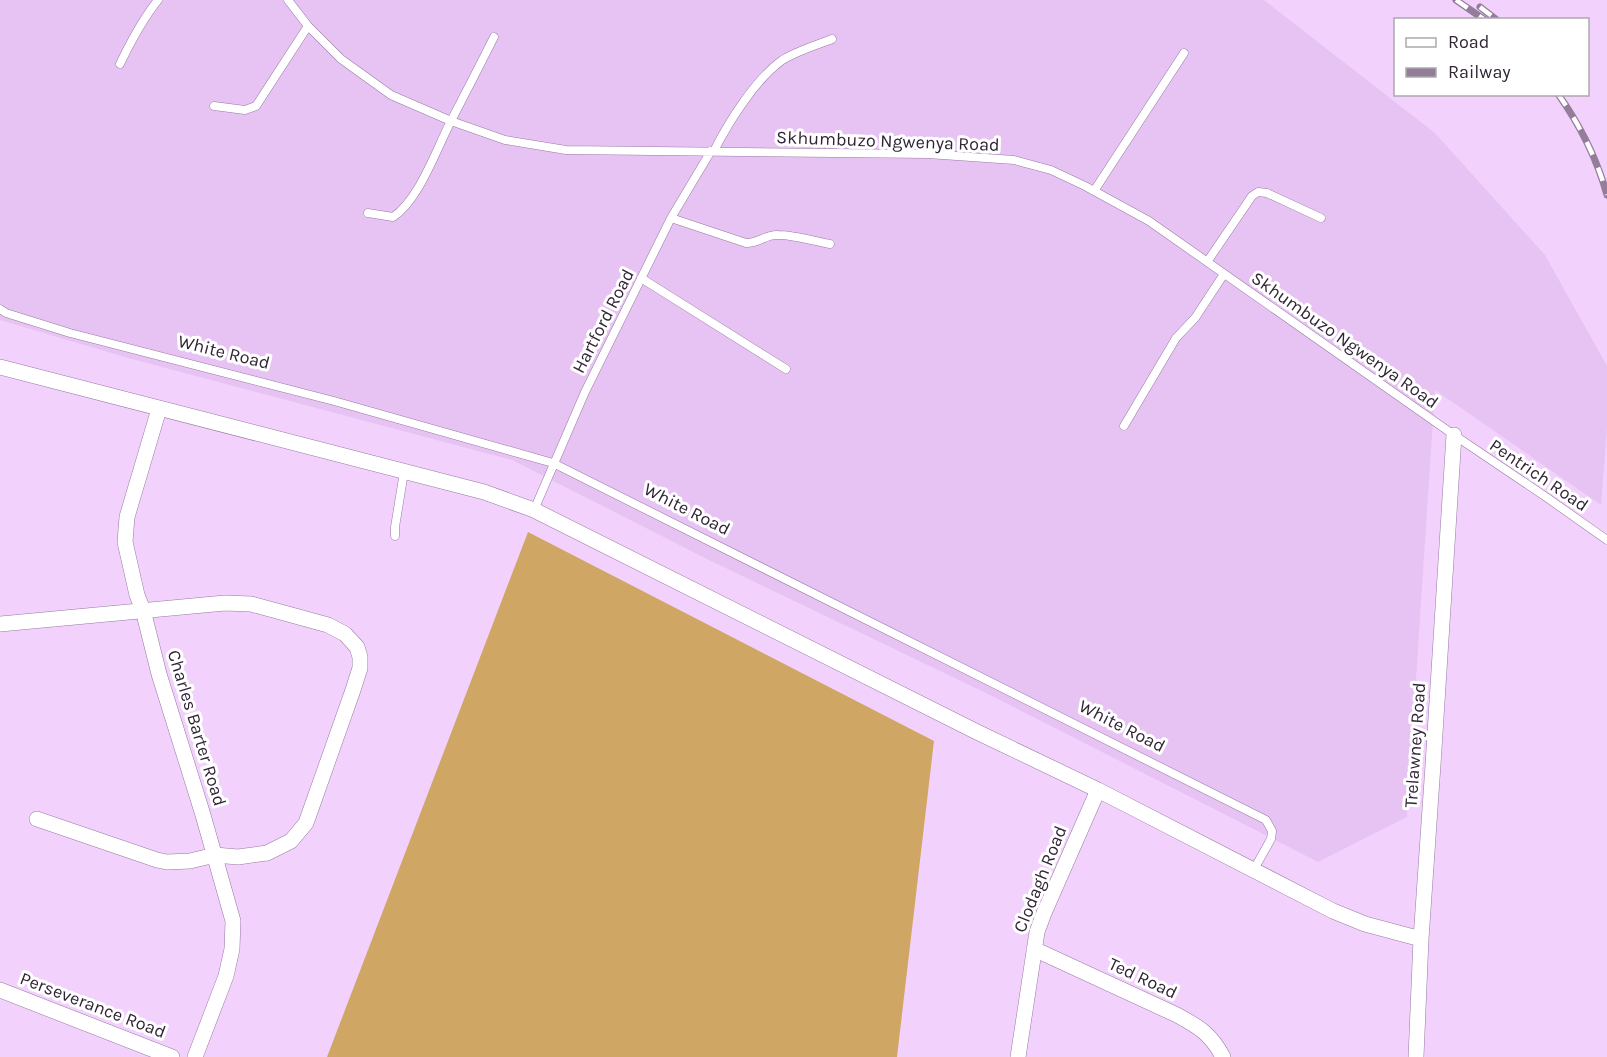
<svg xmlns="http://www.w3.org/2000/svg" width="1607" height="1057" viewBox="0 0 1607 1057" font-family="Karla,sans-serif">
<rect width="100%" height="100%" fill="#f2d2fd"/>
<path fill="#e7c3f4" d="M0,0h1264l171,133 110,122 62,111v62l-6,77 -166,-115 -28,427 -89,45 -326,-166 -285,-137 -195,-99 -384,-102 -128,-38z"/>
<path fill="#d0a665" d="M528,532l406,209 -37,316h-570z"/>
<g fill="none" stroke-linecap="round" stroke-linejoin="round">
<defs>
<path id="lane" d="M288,0l20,26 33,33 50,36 60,26 54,19 61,10 362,4 86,6 37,10 34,16 64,35 305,214 92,62 61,43
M120,64c11,-23 22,-44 38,-64
M214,106l31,4 11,-4 52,-80
M714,151c14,-28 41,-71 67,-90 13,-9 36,-16 51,-22
M1094,191l90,-138
M368,213l25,4c27,-18 44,-70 59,-98 14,-27 28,-54 42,-82
M671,218l75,25c14,0 20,-9 32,-8 16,0 36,6 52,9
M1207,262l45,-66 6,-4 9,1 54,25
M641,278l145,91
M0,309l6,4 64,20 264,68 219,62 713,357 6,11 -1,8 -18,32
M1124,426l52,-88 19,-20 29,-44
M534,510l51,-118 86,-174 40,-67
M395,536v-9l9,-55"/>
<path id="street" d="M0,367l484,125 50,18 443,222 121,58 235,121 32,13 56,15
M159,409l-32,108 -2,25 12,53 6,15 16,64 44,141 30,106 -1,28 -6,27 -31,81
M0,624l225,-21 26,1 77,21 17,9 12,13 3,10v11l-7,22 -47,133 -15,18 -24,12 -29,4 -23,-2 -25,6 -23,1 -10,-2 -120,-41
M1034,949l143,66c22,12 34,19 46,42
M0,990l172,67
M1018,1057l19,-125 7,-19 54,-123
M1416,1057l5,-118 12,-174 21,-330"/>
</defs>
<use href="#lane" stroke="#977aa1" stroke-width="9"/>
<use href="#street" stroke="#977aa1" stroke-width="16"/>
<use href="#lane" stroke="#fff" stroke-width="8"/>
<use href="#street" stroke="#fff" stroke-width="15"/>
<defs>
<path id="rail" d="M1456,0l29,20
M1480,7l17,13
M1558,94c22,31 39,65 49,101"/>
</defs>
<use href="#rail" stroke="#947d9b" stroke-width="7"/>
<use href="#rail" stroke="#fff" stroke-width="4.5" stroke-dasharray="14" stroke-linecap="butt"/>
</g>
<g text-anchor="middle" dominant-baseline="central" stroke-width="6" stroke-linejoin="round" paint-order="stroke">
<g font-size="18" fill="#312535" stroke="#fff">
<text transform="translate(888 141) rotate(2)">Skhumbuzo Ngwenya Road</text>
<text transform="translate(603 321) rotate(-63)">Hartford Road</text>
<text transform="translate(1345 340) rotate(35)">Skhumbuzo Ngwenya Road</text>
<text transform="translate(224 352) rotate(14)">White Road</text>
<text transform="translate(1539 475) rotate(34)">Pentrich Road</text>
<text transform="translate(687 509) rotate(27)">White Road</text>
<text transform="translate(1122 726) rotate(27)">White Road</text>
<text transform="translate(197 728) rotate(73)">Charles Barter Road</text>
<text transform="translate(1415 745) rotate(-86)">Trelawney Road</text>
<text transform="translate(1040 879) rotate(-68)">Clodagh Road</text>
<text transform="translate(1143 978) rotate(25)">Ted Road</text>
<text transform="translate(93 1005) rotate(21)">Perseverance Road</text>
</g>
</g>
<rect x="1394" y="18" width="195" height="78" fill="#ffffff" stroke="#ada8ae" stroke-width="1.5"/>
<rect x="1406" y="38" width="30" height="9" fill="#ffffff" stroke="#ada8ae" stroke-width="1.5"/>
<text x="1448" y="48" font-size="18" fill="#312535">Road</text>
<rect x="1406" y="68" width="30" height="9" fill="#947d9b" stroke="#ada8ae" stroke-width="1.5"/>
<text x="1448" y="78" font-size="18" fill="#312535">Railway</text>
</svg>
